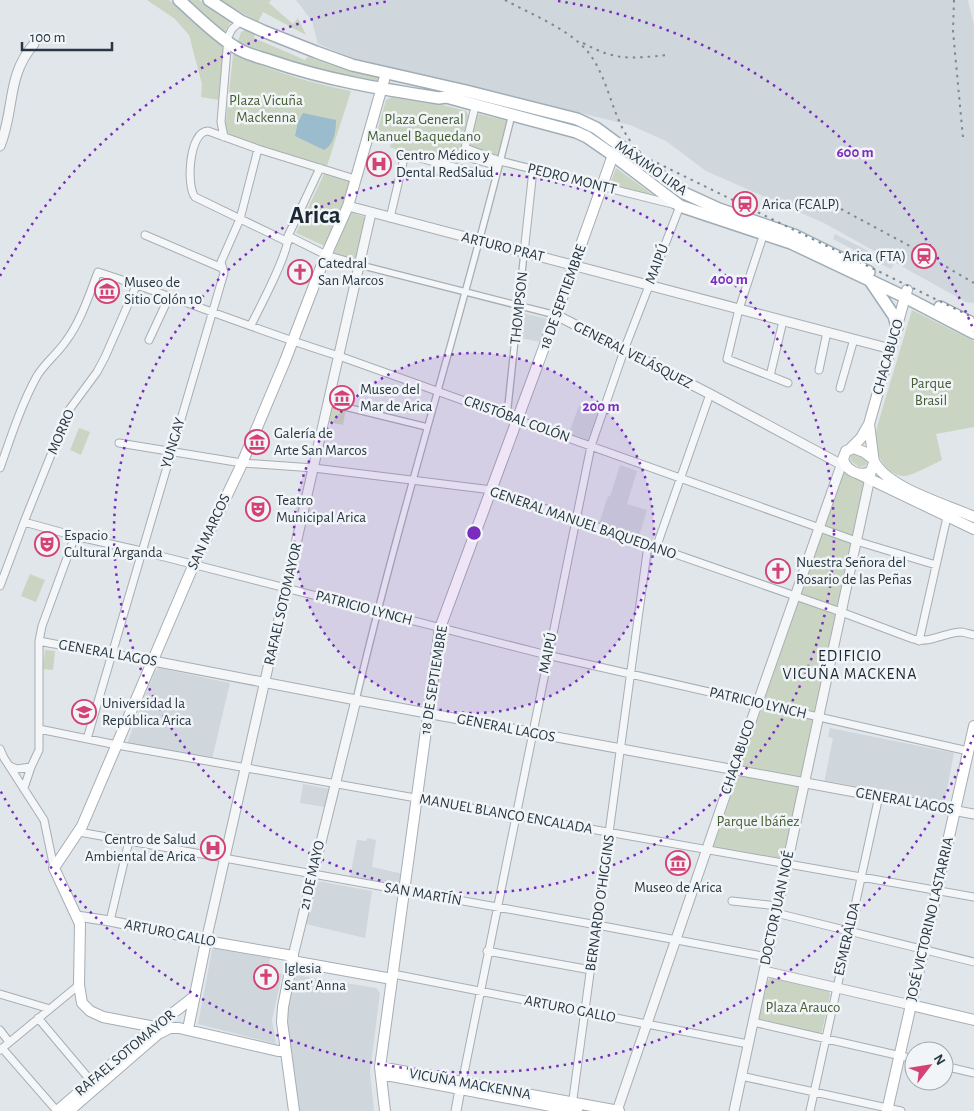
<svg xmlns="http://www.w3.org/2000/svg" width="974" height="1111" viewBox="0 0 974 1111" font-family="'Alegreya Sans',sans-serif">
<rect width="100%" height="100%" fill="#e1e6ea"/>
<path fill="#cfd6dc" d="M296,0h672l6,26v277l-8,-1 -142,-79 -118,-52 -40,-30 -36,-16 -277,-67 -35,-14 -6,-23z
M835,234l59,30 -3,5 -58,-30z
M522,313l27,6 -9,23 -20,-4z
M579,406l19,7 -10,29 -20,-7z
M620,465l17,6 -10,33 20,6 -9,29 -40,-12 10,-31 2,1z
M159,668l71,15 -18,76 -85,-15 7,-20 21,-53z
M830,728l124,25 -10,52 -110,-23 -1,3 -9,-2 9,-45 -5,-1z
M303,784l26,5 -4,18 -25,-4z
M367,838l9,2 -4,27 31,7 -3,12 -50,-9 7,-37 9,1z
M317,881l55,10 -7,47 -59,-14z
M215,949l55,9 -2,13 14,3 -10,46 4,24 -78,-20 14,-74z
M296,975l80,13 4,5 -10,79 4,39h-82l-7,-75 3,-29z"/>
<path fill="#cad4c2" d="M147,0h22l49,41 6,8 -5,51 -18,-3 1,-13 -13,-49 -14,-16z
M182,0h17l32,21 -8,14z
M219,0h52l-2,3 24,21 5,-6 8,17 -43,-23 -5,10z
M247,29l8,4 -1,5 51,22 3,-3 37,13 31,7 3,1 1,4 -55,-8 -40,-12 -47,-20 3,-10z
M233,55h3c37,17 76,28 115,36l-24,75 -100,-29 -2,-7z
M394,96l34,5 38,10 4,7 -10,45 -55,-13 -5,4 -5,-2v-3l-5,-2 3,-10 -16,-5 9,-32z
M478,114l30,7 -7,35 -33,-9 8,-31z
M616,168l40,29 -46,-13z
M325,172l26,9 -7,24 -19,41 -29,-13z
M350,212l18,6 -12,45 -23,-8z
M912,310l62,31v86l-38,7 6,26c-8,4 -29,15 -37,16 -14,1 -27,-16 -29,-29 -1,-6 0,-13 1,-20z
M332,405l14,3 -3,17 -14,-3z
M79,428l11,4 -9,23 -11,-5z
M856,453l11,7v4l-2,2 -6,1 -8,-6 -1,-6z
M845,472l19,9 1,2 -81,376 -71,-11 130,-374z
M30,574l15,6 -9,22 -15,-6z
M45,650l10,1 -2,19 -10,-1z
M771,977l58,13 1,5 -8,36 -2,3 -60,-15 -1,-2 9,-36z"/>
<path fill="#9abccc" d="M303,113l33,7c0,11 -2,25 -12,30l-29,-14 3,-14z"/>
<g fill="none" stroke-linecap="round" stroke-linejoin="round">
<defs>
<path id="pedestrian" d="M360,265l196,50
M329,403l98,24
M507,416l17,-163
M356,700c46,-197 108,-389 156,-586"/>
<path id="minor" d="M224,137l-3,-15 7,-85 4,-8 9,-8
M465,148l-1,6 3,3 27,8
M390,218l15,-64 75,20 10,1 2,-3 3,-13
M764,233l-25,76 -12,50 61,24
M145,235l77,33
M288,236l38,19 34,10
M288,242l-93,-45c-9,-11 -6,-66 13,-66l50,18 97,30
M524,253l9,-83
M251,325c9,-18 38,-72 37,-89l32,-68
M149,340l20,-43
M819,370l8,-38
M770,376l13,-55
M840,388l14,-49
M119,443l123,20 72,5 178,22 349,122 72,27c17,5 32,-7 49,-7 4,1 8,2 12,3
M0,468c11,-31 21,-63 37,-92 8,-13 20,-22 29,-35 15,-20 23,-46 32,-69 81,26 160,59 241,84l517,185 80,24
M24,522l51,14 62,14 410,105 421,96
M656,548l54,-154
M0,586l24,-64 45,-112 28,-38 8,-15 32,-73
M39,641c38,8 76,12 114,20
M919,641l28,-124
M39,729l78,16 857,152
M87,739l137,-466 -3,-11 19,-43 18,-70
M0,749l4,9 40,62 10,48
M10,766l6,3 15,-2
M24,788l7,-21 8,-17v-109l3,-15 33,-90
M79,832l518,93 170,32
M732,901l46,5
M776,913l198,49
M110,921l19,-80
M487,951l104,19
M393,974l355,70
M0,994l50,15
M38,1018l53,63
M753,1022l161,37
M0,1030l9,12
M2,1048l55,63
M0,1050l79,-65
M944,1066l30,7
M741,1076l160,35
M462,1083l129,-637 35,-101 54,-139 -180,-45 -35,-13 9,-37
M572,1106l76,-561
M810,1111l69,-315"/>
<path id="tertiary" d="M0,146c15,-36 6,-70 34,-102
M348,206l543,143
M556,315l154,79 136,73
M153,661l203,39 618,114
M77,916l33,5 96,20 165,-728
M293,956l63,-256
M764,971l147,34
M456,1111l5,-27
M617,1111l117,-341 109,-310
M734,1111l137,-638"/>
<path id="secondary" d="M869,424l5,39 -3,8c-10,7 -25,0 -28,-12l3,-8 8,-3 10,4 8,6
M851,448l10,-10 8,-14 38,-134
M873,459c12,29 73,45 101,58
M857,473l117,56
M292,961l100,18
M911,1005l63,15
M155,1027l-52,-10 -13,-6 -8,-8 -3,-18 1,-61 -26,-56 28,-42 112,-262 46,-96 45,-107 38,-99 25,-56 38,-133
M188,1029l18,-88 87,15 -10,51 -1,15 12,89
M380,1067l239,44
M381,1074l196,37
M57,1111l98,-84 40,-31
M69,1111l89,-77 12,-6h9l99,23h8
M385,1111l-5,-44 60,-439 116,-313 57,-160
M887,1111l87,-385"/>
<path id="primary" d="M179,0c18,16 35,34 56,47 10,7 24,10 36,14 55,19 111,28 168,37l7,-1 130,35 11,5 26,18 67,51 111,37 114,54 69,36
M209,0l32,21 22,10 53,21 36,13 114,26 111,28 19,9 88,65 35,16 75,26 75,37
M871,282l23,34 3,11
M940,307l34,17"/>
</defs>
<use href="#pedestrian" stroke="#a6aeb5" stroke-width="8"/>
<use href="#minor" stroke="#a6aeb5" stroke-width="9"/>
<use href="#tertiary" stroke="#a6aeb5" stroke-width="11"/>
<use href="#secondary" stroke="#a6aeb5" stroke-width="12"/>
<use href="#primary" stroke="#a0adb6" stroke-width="14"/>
<use href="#pedestrian" stroke="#f4f6f8" stroke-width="5.5"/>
<use href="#minor" stroke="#f4f6f8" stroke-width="7"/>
<use href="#tertiary" stroke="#f4f6f8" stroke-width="9"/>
<use href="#secondary" stroke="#fff" stroke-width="10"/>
<use href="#primary" stroke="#fff" stroke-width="11"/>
<path stroke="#798995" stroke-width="2" stroke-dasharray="2.5 5" stroke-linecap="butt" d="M505,0c27,15 68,30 86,56 23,33 21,76 56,102l327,160
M954,0l-1,31 10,107
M583,43c35,19 48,15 86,12
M841,209l80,43 53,31"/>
</g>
<circle cx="474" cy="533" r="180" fill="#7b2cbf" fill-opacity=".12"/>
<g fill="none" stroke="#7b2cbf" stroke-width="2.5" stroke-dasharray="2.5 5">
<circle cx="474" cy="533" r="180"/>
<circle cx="474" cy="533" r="360"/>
<path d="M974 735A539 539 0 0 1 0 790M0 276A539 539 0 0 1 390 1M558 1A539 539 0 0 1 974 331"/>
</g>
<defs>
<symbol id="hospital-ring" viewBox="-11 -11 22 22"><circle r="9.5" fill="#f1f5f7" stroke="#d44173" stroke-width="1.5"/><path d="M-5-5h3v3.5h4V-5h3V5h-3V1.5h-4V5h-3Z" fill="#d44173"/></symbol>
<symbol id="station-ring" viewBox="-11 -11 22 22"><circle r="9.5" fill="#f1f5f7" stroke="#d44173" stroke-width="1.5"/><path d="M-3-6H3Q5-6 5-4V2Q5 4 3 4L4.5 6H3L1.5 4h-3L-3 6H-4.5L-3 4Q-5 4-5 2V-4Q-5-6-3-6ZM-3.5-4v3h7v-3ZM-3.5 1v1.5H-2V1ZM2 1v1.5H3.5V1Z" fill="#d44173"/></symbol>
<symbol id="church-ring" viewBox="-11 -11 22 22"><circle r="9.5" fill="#f1f5f7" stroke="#d44173" stroke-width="1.5"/><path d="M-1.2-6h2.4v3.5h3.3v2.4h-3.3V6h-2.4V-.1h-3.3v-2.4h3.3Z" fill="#d44173"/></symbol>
<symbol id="museum-ring" viewBox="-11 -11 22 22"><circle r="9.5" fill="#f1f5f7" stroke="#d44173" stroke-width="1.5"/><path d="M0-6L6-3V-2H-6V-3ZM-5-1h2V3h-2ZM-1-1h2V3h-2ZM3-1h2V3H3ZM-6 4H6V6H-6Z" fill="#d44173"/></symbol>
<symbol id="theatre-ring" viewBox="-11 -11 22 22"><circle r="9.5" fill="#f1f5f7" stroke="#d44173" stroke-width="1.5"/><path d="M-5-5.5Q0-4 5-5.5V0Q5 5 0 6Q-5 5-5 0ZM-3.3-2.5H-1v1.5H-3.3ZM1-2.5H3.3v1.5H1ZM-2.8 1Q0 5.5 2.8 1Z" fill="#d44173"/></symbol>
<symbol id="university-ring" viewBox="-11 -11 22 22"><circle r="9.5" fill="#f1f5f7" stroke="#d44173" stroke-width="1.5"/><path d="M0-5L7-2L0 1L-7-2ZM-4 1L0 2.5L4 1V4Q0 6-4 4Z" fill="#d44173"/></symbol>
</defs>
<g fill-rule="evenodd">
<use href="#hospital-ring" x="365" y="150" width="28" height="28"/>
<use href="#station-ring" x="731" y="190" width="28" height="28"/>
<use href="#station-ring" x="910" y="242" width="28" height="28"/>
<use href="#church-ring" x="286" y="258" width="28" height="28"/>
<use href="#museum-ring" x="93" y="277" width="28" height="28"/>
<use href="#museum-ring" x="328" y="384" width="28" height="28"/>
<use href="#museum-ring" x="243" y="428" width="28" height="28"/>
<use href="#theatre-ring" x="244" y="495" width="28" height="28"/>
<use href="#theatre-ring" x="33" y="530" width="28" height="28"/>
<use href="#church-ring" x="764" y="557" width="28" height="28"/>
<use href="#university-ring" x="70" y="698" width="28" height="28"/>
<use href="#hospital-ring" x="199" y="834" width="28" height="28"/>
<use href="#museum-ring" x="664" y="849" width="28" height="28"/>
<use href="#church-ring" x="252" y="963" width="28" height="28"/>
</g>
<g text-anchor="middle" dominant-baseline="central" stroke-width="5" stroke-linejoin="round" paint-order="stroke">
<g font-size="15" fill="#455f35" stroke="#f1f5f7">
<text x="266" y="100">Plaza Vicuña<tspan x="266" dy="17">Mackenna</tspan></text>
<text x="424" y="119">Plaza General<tspan x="424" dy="17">Manuel Baquedano</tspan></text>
<text x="931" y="383">Parque<tspan x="931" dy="17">Brasil</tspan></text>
<text x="758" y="821">Parque Ibáñez</text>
<text x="803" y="1007">Plaza Arauco</text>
</g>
<g font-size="15" fill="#283743" stroke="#f1f5f7" text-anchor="start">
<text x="396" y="155">Centro Médico y<tspan x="396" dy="17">Dental RedSalud</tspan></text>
<text x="762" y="204">Arica (FCALP)</text>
<text x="906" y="256" text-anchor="end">Arica (FTA)</text>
<text x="318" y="263">Catedral<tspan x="318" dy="17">San Marcos</tspan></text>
<text x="124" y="282">Museo de<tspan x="124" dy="17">Sitio Colón 10</tspan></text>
<text x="360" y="389">Museo del<tspan x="360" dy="17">Mar de Arica</tspan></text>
<text x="274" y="433">Galería de<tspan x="274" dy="17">Arte San Marcos</tspan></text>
<text x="276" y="500">Teatro<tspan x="276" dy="17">Municipal Arica</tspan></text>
<text x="64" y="535">Espacio<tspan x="64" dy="17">Cultural Arganda</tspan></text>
<text x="796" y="562">Nuestra Señora del<tspan x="796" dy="17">Rosario de las Peñas</tspan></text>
<text x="102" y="703">Universidad la<tspan x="102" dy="17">República Arica</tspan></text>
<text x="196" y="839" text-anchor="end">Centro de Salud<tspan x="196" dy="17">Ambiental de Arica</tspan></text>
<text x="678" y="887" text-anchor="middle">Museo de Arica</text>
<text x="284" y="968">Iglesia<tspan x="284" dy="17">Sant' Anna</tspan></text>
</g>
<g font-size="15" fill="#283743" stroke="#f1f5f7">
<text transform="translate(651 168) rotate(35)">MÁXIMO LIRA</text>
<text transform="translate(572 179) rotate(14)">PEDRO MONTT</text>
<text transform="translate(503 247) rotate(14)">ARTURO PRAT</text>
<text transform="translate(657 264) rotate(-69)">MAIPÚ</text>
<text transform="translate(563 297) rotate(-70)">18 DE SEPTIEMBRE</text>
<text transform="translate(519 308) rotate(-84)">THOMPSON</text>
<text transform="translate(633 355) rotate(27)">GENERAL VELÁSQUEZ</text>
<text transform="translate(888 357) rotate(-74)">CHACABUCO</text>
<text transform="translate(517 419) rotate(20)">CRISTÓBAL COLÓN</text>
<text transform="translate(61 432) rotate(-67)">MORRO</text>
<text transform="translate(173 443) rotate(-73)">YUNGAY</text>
<text transform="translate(583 523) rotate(19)">GENERAL MANUEL BAQUEDANO</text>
<text transform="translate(209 532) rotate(-65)">SAN MARCOS</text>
<text transform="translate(283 604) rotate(-77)">RAFAEL SOTOMAYOR</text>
<text transform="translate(364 608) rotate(15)">PATRICIO LYNCH</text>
<text transform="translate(108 653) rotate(10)">GENERAL LAGOS</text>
<text transform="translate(548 653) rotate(-78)">MAIPÚ</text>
<text transform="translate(434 680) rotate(-81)">18 DE SEPTIEMBRE</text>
<text transform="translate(758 703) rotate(13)">PATRICIO LYNCH</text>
<text transform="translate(506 728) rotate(11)">GENERAL LAGOS</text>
<text transform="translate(738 757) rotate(-71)">CHACABUCO</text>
<text transform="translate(905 801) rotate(10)">GENERAL LAGOS</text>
<text transform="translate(506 814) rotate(10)">MANUEL BLANCO ENCALADA</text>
<text transform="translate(312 875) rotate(-77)">21 DE MAYO</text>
<text transform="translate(423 894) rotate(10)">SAN MARTÍN</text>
<text transform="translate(600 903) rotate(-82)">BERNARDO O'HIGGINS</text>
<text transform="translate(777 908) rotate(-78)">DOCTOR JUAN NOÉ</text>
<text transform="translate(930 919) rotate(-77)">JOSÉ VICTORINO LASTARRIA</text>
<text transform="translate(170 933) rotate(11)">ARTURO GALLO</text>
<text transform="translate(847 939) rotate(-77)">ESMERALDA</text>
<text transform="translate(570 1009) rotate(11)">ARTURO GALLO</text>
<text transform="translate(125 1053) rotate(-40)">RAFAEL SOTOMAYOR</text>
<text transform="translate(470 1084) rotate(10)">VICUÑA MACKENNA</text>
</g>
<g font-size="16" letter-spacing="1" fill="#1b2833" stroke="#f1f5f7">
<text x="850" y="656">EDIFICIO<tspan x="850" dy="18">VICUÑA MACKENA</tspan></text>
</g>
<g font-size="25" font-weight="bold" fill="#1b2833" stroke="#f1f5f7">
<text x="315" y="215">Arica</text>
</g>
</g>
<circle cx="474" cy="533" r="8" fill="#7b2cbf" stroke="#f1f5f7" stroke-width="2.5"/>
<g font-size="15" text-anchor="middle" font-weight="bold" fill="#7b2cbf" stroke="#f1f5f7" stroke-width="5" stroke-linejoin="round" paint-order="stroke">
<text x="855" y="157">600 m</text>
<text x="729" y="284">400 m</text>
<text x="601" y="411">200 m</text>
</g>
<g transform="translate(929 1066) rotate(59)"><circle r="24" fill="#f1f5f7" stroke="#a1a9af"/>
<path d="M0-4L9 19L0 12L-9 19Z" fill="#d44173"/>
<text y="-8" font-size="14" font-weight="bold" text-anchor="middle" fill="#283743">N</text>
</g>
<path d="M22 42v8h90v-8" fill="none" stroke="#283743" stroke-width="2.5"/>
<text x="30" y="42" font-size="15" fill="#283743" stroke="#f1f5f7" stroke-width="4" paint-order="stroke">100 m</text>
</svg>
